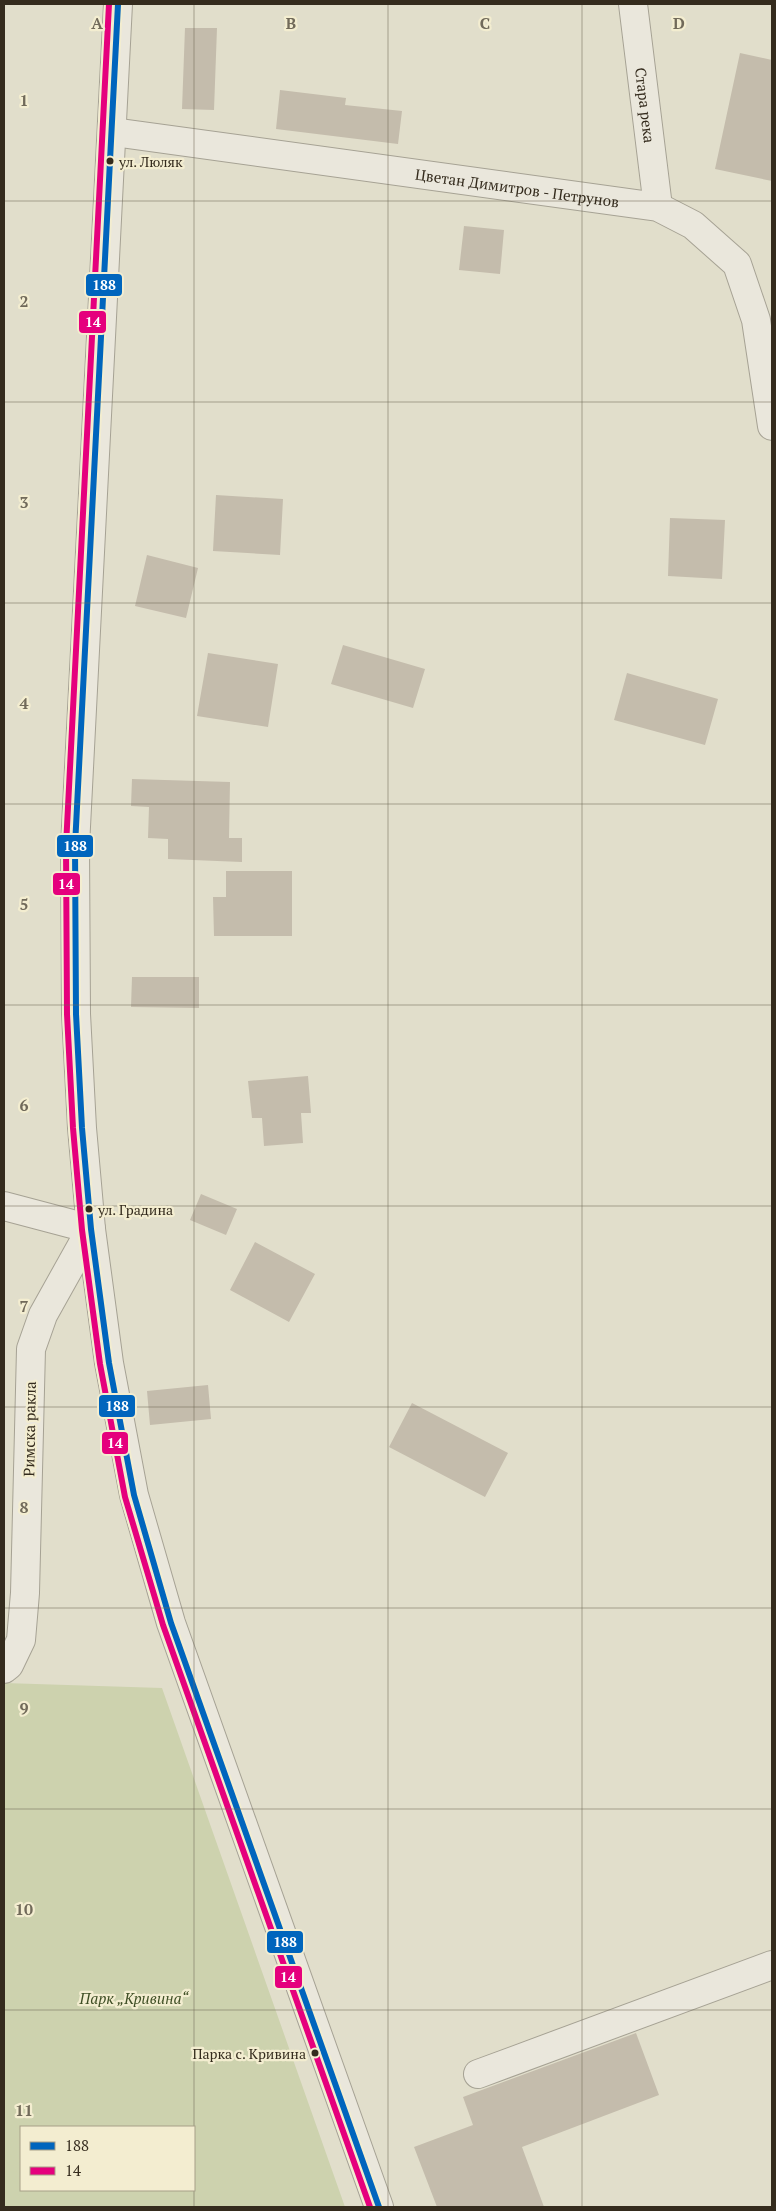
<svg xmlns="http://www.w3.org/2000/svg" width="776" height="2211" viewBox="0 0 776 2211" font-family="'PT Serif',serif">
<rect width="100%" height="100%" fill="#e1decb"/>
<path fill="#cdd2ae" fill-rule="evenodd" d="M4,1683l158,5 183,519h-341zM21,2127h173v63h-173z"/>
<path fill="#c4bcac" d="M185,28h32l-3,82 -32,-1z
M740,53l32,7v121l-57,-12z
M280,90l66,8 -1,7 57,6 -4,33 -122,-15z
M464,226l40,4 -4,44 -41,-4z
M216,495l67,4 -3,56 -67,-4z
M670,518l55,2 -3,59 -54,-3z
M147,555l51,13 -12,50 -51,-12z
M343,645l82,24 -12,39 -82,-24z
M208,653l70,11 -10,63 -71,-11z
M627,673l91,26 -13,46 -91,-25z
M132,779l98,3 -1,56h13v24l-74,-3v-20l-20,-1 1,-31 -18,-1z
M226,871h66v65h-78l-1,-39h13z
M132,977h67v31l-68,-1z
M308,1076l3,37h-10l2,30 -39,3 -2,-28h-10l-4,-37z
M201,1194l36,15 -11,26 -36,-15z
M255,1242l60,32 -26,48 -59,-32z
M208,1385l3,34 -61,6 -3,-34z
M412,1403l96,50 -23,44 -96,-50z
M636,2033l23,62 -137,52 22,60h-107l-23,-60 59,-22 -10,-28z"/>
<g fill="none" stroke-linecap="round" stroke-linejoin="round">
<defs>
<g id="minor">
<path d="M118,4l-43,842 1,168 6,114 9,101 18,134 25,132 37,128 208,584"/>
<path id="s1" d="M633,4l25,203"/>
<path id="s2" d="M113,132l545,75 35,18 44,39 19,56 16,106"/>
<path d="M4,1206l87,23 -48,86 -12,34 -6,244 -4,47 -12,25 -5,4"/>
<path d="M478,2074l294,-109"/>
</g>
</defs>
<use href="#minor" stroke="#a6a294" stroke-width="30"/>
<use href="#minor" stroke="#eae7dc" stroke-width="28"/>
<defs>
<path id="bus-1" d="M118,4l-43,842 1,168 6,114 9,101 18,134 25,132 37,128 208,584"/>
<path id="bus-2" d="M109,4l-43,842 1,168 6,114 9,102 18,134 25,133 38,128 207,582"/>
</defs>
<use href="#bus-1" stroke="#f3edd0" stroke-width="10"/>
<use href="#bus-2" stroke="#f3edd0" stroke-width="10"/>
<use href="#bus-1" stroke="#0065bd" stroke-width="6"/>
<use href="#bus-2" stroke="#e5007d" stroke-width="6"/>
</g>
<path fill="none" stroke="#716a5a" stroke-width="1" stroke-opacity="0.55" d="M194,4v2203M388,4v2203M582,4v2203M4,201h768M4,402h768M4,603h768M4,804h768M4,1005h768M4,1206h768M4,1407h768M4,1608h768M4,1809h768M4,2010h768"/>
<g fill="#342b1d" stroke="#f3edd0" stroke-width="2">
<circle cx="110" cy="161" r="4.5"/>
<circle cx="89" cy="1209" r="4.5"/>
<circle cx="315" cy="2053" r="4.5"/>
</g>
<g text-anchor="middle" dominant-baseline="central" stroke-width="4.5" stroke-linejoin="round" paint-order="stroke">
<g font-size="14" fill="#342b1d" stroke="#f3edd0" text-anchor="start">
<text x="119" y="161">ул. Люляк</text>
<text x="98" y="1209">ул. Градина</text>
<text x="306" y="2053" text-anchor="end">Парка с. Кривина</text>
</g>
<g font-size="15" fill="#342b1d" stroke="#f3edd0">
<text stroke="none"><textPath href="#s1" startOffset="102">Стара река</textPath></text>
<text stroke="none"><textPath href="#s2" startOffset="408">Цветан Димитров - Петрунов</textPath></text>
<text transform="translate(29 1429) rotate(-89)">Римска ракла</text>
</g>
<g font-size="15" font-style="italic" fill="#3f4f25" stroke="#f3edd0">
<text x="134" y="1998">Парк „Кривина“</text>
</g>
</g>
<g font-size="16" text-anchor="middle" font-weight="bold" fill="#716a5a" stroke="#f3edd0" stroke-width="4.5" stroke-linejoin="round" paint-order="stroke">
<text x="97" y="29">A</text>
<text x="291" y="29">B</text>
<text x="485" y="29">C</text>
<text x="679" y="29">D</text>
<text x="24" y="106">1</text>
<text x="24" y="307">2</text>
<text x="24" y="508">3</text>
<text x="24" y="709">4</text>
<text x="24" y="910">5</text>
<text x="24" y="1111">6</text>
<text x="24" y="1312">7</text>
<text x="24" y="1513">8</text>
<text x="24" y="1714">9</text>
<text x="24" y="1915">10</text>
<text x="24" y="2116">11</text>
</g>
<g stroke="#f3edd0" stroke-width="2">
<rect x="85" y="273" width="38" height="24" rx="5" fill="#0065bd"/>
<rect x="78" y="310" width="29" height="24" rx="5" fill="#e5007d"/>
<rect x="56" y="834" width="38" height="24" rx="5" fill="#0065bd"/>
<rect x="52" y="872" width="29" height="24" rx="5" fill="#e5007d"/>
<rect x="98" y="1394" width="38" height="24" rx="5" fill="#0065bd"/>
<rect x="101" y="1431" width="28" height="24" rx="5" fill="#e5007d"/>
<rect x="266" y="1930" width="38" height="24" rx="5" fill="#0065bd"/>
<rect x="274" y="1965" width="29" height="24" rx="5" fill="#e5007d"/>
</g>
<g font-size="14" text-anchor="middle" font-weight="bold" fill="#fff">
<text x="104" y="290">188</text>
<text x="93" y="327">14</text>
<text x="75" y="851">188</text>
<text x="66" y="889">14</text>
<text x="117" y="1411">188</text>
<text x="115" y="1448">14</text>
<text x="285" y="1947">188</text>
<text x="288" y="1982">14</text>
</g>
<rect width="776" height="2211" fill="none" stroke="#342b1d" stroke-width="10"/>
<rect x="20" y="2126" width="175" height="65" fill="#f3edd0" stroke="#a79f88"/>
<rect x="30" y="2142" width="25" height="8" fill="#0065bd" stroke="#a79f88"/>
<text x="65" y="2151" font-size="15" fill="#342b1d">188</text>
<rect x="30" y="2167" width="25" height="8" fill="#e5007d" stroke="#a79f88"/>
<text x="65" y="2176" font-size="15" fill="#342b1d">14</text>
</svg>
